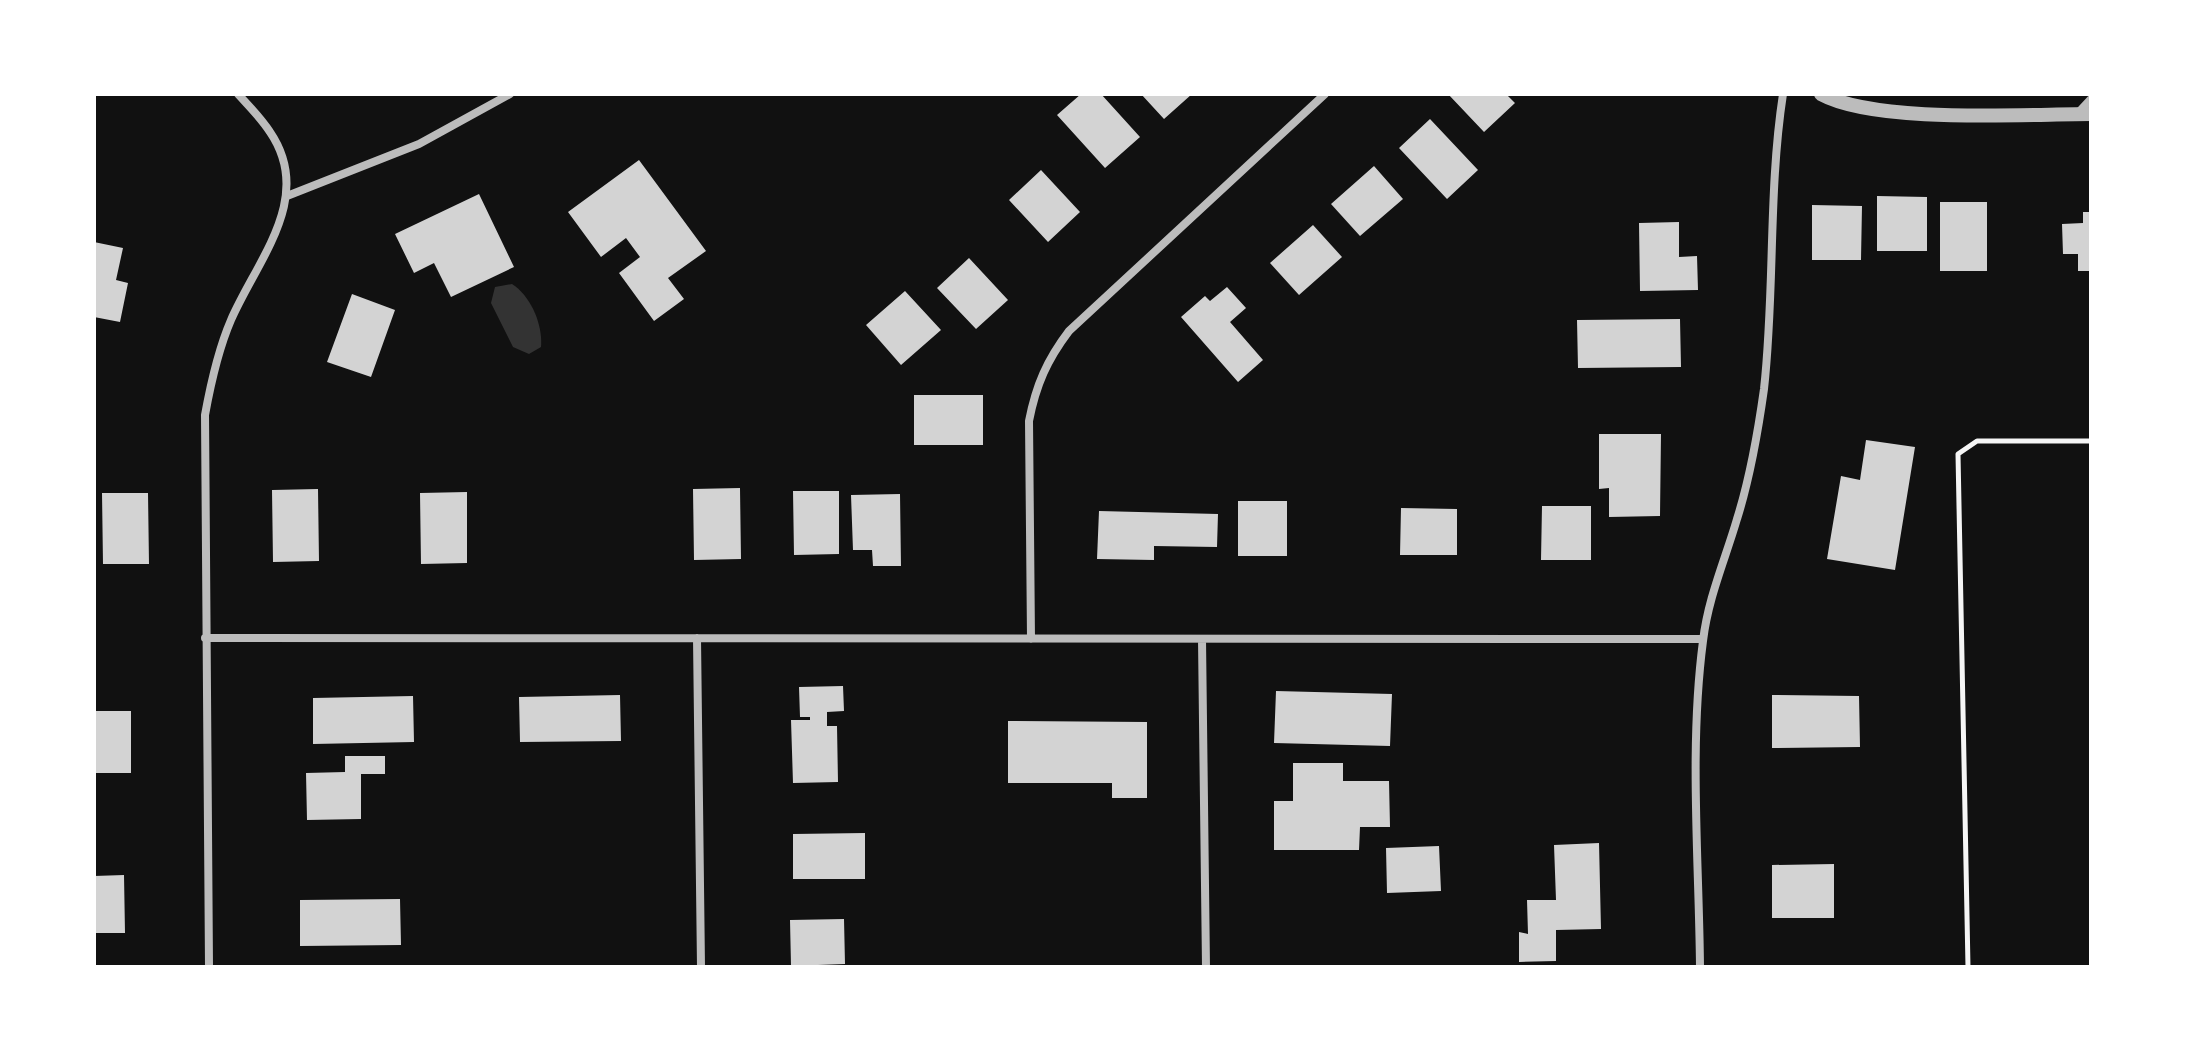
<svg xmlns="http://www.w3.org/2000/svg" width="2185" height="1061" viewBox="0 0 2185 1061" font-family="'Fira Sans Condensed',sans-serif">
<rect width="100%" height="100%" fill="#111"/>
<path fill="#333" d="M512,284c19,12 31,41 29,63l-12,7 -16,-7 -22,-44 4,-16z"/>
<path fill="#d3d3d3" d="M1081,94h20l39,43 -35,31 -48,-53z
M1141,94h51l-28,25z
M1448,94h58l9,9 -31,29z
M1430,119l48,51 -31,29 -48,-51z
M639,160l67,91 -38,27 16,21 -30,22 -35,-48 21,-16 -14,-19 -25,19 -33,-45z
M1374,166l29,33 -43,37 -29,-32z
M1041,170l39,42 -32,30 -39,-42z
M479,194l35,73 -63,30 -17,-34 -20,10 -19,-39z
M1877,196l50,1v54h-50z
M1940,202h47v69h-47z
M1812,205l50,1 -1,54h-49z
M2083,212h8v59h-13v-17h-15l-1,-30 21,-1z
M1679,222v35l18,-1 1,34 -58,1 -1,-68z
M1313,225l29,32 -43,38 -29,-32z
M94,242l29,6 -7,32 12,3 -8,39 -26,-5z
M969,258l39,42 -32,29 -39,-41z
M1227,287l19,21 -16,14 33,38 -25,22 -57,-65 24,-21 5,5z
M905,291l36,39 -40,35 -35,-40z
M352,294l43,16 -24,67 -44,-15z
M1680,319l1,48 -103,1 -1,-48z
M914,395h69v50h-69z
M1599,434h62l-1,82 -51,1v-29l-10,1z
M1866,440l49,7 -20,123 -68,-11 14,-83 19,4z
M740,488l1,71 -47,1 -1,-71z
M318,489l1,72 -46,1 -1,-72z
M793,491h46v63l-45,1z
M467,492v71l-46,1 -1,-71z
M102,493h46l1,71h-46z
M900,494l1,72h-28l-1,-16h-19l-2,-55z
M1238,501h49v55h-49z
M1542,506h49v54h-50z
M1401,508l56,1v46h-57z
M1099,511l119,3 -1,33 -63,-1v14l-57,-1z
M843,686l1,25 -17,1v14h10l1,56 -45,1 -2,-63h19v-3h-10l-1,-30z
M1276,691l116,3 -2,52 -116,-3z
M620,695l1,46 -101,1 -1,-45z
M1772,695l87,1 1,51 -88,1z
M413,696l1,46 -101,2v-46z
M94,711h37v62h-37z
M1008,721l139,1v76h-35v-15h-104z
M345,756h40v18h-24v45l-54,1 -1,-47 39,-1z
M1293,763h50v18h46l1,46h-30l-1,23h-85v-49h19z
M865,833v46h-72v-45z
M1599,843l2,86 -45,1v31l-37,1v-30l9,2 -1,-34h29l-2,-55z
M1439,846l2,45 -54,2 -1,-45z
M1834,864v54h-62v-53z
M124,875l1,58h-31v-57z
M400,899l1,46 -101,1v-46z
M844,919l1,45 -54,2 -1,-46z"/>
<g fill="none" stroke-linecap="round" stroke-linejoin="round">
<path stroke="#f5f5f5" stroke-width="5" d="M1968,967l-10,-513 19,-13h114"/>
<path stroke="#bcbcbc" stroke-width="8" d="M2078,113l13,-14
M287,196l132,-52 91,-50
M205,638l1498,1
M697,638l4,329
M1031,639l-2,-218c7,-36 18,-61 40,-90l256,-237
M1202,639l4,328
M209,967l-4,-552c6,-33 13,-65 26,-95 26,-60 84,-122 39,-188 -9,-14 -21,-26 -32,-38
M1700,967c-1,-108 -11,-219 3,-326 5,-43 22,-81 34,-122 13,-41 21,-87 27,-130 11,-98 4,-197 19,-295"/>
<path stroke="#bcbcbc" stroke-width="14" d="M1821,94c55,30 205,20 270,20"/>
</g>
<rect width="2185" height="1061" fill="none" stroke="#ffffff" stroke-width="192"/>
</svg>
